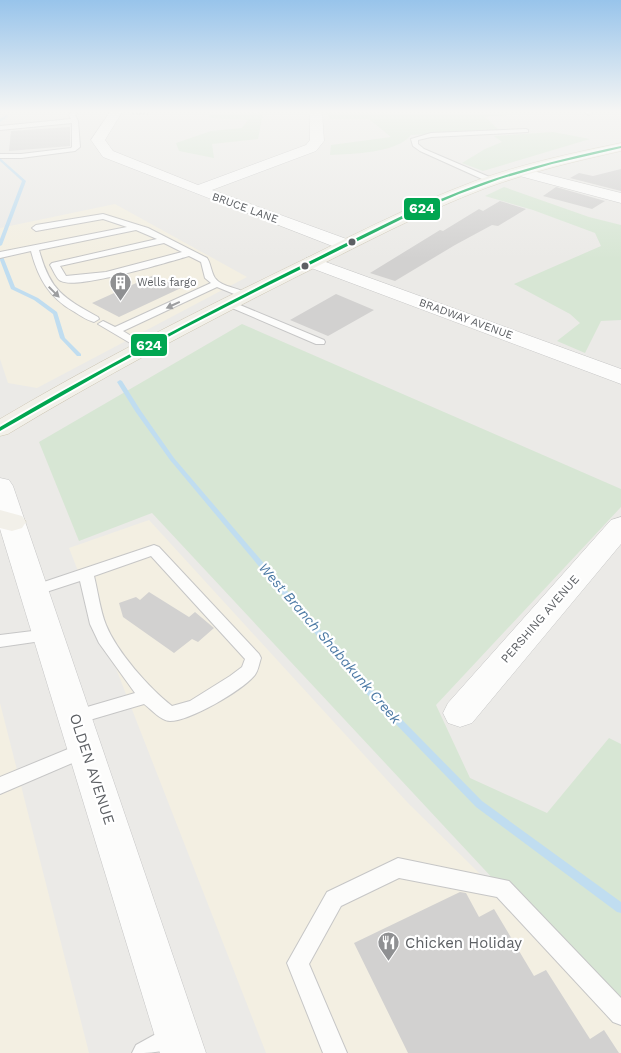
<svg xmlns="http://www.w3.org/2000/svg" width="621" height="1053" viewBox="0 0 621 1053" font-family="'Work Sans',sans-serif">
<rect width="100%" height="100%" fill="#ebeae7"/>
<path fill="#f3efe2" d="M115,204l132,73 -210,111 -29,-5 -8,-24v-131z
M149,520l259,283 213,210v40h-355l-197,-505z
M0,703l89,350h-89z"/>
<path fill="#d7e6d4" d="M263,113l-5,26 -46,5 2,14 -35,-7 -3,-8 35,-12 31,-3 6,-8 -39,-2 1,-4z
M327,113l182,2 -24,2 14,13 -88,5c-14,18 -59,19 -81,20l1,-10 60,-8 -22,-18h-39z
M553,132l37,7 -107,32 -21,-8 23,-14 17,-7 -8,-6z
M504,187l85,30 32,8v95l-20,1 -16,32 -28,-12 23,-18 -10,-9 -56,-30 87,-38 -6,-13 -62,-23 -48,-14z
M242,324l379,165v18l-185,198 34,73 77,35 62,-75 12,6v272l-469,-503 -73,28 -40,-99z"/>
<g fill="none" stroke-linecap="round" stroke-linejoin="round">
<path fill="#c0ddf0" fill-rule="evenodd" d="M6,115l3,1 -9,6v-3z
M0,158l26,23 -24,64 -2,1v-7l22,-58 -22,-20z
M0,253l2,1 13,33 23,11 19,14 8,26 16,16v2h-4l-17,-18 -7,-24 -19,-14 -23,-11 -11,-29z
M120,380l2,1 19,30 33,47 191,224 117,119 139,101v11l-4,-1 -141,-105 -117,-121 -189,-226 -35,-49 -18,-29z"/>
</g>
<path fill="#d2d1d0" d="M70,127v19l-61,5 2,-20z
M621,169v22l-51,-13 9,-5 14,3z
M556,187l49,14 -13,8 -49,-13z
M500,201l26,8 -28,17 -6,-1 -37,20 -60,36 -25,-8 70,-43 3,1 36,-22 4,2z
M154,275l27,13 -62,29 -27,-14z
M336,294l38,16 -46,26 -38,-16z
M149,592l40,25 6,-5 19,16 -16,14 -6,-3 -18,14 -51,-36 -4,-14 17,-6 4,3z
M460,892l6,1 13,24 15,-8 40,67 12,-6 44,69 14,-9 15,23h-211l-54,-110z"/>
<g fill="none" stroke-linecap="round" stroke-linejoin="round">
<defs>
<path id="service" d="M72,112l5,1 -2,2 3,6 2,26 -5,4 -54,7h-21v-4h21l50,-6 1,-1v-24l-72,7v-4l71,-7 -2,-4z
M585,112h6l1,1 -3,2z
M526,129l2,1v2l-97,5 -13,3v4l6,5 70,30 1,2 -4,2 -71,-32 -7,-5 -2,-7 20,-6z
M103,214l45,14 59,30c4,6 4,14 8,20 7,10 25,9 34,17l-5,3 -27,-11 -94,44 23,14 1,2 -1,2 -4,1 -44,-26 5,-3 12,6 96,-44 -6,-5 -4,-16 -12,-6c-21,6 -112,34 -128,25 -5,-2 -8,-12 -11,-16l2,-2 105,-24 -21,-9 -97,20c11,40 23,47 59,67l1,2 -5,3c-8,-2 -14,-7 -21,-11 -24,-14 -35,-33 -42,-60l-31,7v-6l127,-25 -24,-8 -67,12 -4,-3 4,-3zM164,243l18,9 -76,20 -40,4 -6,-10z
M228,300l96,40 1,2 -1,2h-8l-91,-39 -2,-2z
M154,545l5,2 100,107 2,4c-2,6 -3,14 -7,18 -13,15 -64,45 -84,45 -9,0 -19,-12 -26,-17l-68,20 -6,-2 -3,-5 3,-5 65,-19 -36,-50 -9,-19 -10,-43 -46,15 -5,-1 -2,-4 2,-4zM151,556l94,103 -3,8 -12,9 -40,25 -18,5c-23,-18 -55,-54 -66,-81 -6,-15 -8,-33 -12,-49z
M49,629l6,2 2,4 -2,4 -55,8v-12z
M85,742l6,3 3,5 -3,5 -91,39v-17z
M398,858l111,23 112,117v27l-8,-3 -116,-125 -98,-19 -58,28 -32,58 38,89h-24l-36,-90 40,-71z
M174,1024l8,3 3,8c-9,18 -33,18 -53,18l4,-8z"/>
<path id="minor" d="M110,112h12l-17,28 8,11 85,34 108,-40 4,-5v-28h12l2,29 -8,10 -104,39 140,51 3,4 -3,4 -6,1 -6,-1 -237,-92 -12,-17z
M521,168l100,25v10l-105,-28 -2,-3 2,-3z
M312,257l309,112v15l-315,-118 -3,-4 3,-4z
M621,517v27l-149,179 -12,4 -12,-4 -5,-10 5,-10 163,-183z"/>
<path id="secondary" d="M0,478l9,2 4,6 193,567h-46l-160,-524z"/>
<path id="primary" d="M621,143v8c-45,10 -91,21 -135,37 -66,25 -129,59 -192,90 -97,49 -193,100 -286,156l-8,2v-17c91,-54 185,-102 280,-148 64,-31 128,-65 195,-90 47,-17 97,-28 146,-38z
M0,510l22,6 4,6 -4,6 -10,3 -12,-3z"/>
</defs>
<use href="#service" stroke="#c6c6c6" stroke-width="2"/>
<use href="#minor" stroke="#c6c6c6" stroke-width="1"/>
<use href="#secondary" stroke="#c6c6c6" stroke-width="1"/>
<use href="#primary" stroke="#d0c9b8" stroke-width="1"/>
<path stroke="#c7cac9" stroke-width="2" stroke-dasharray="2.5 1" stroke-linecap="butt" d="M132,114h17"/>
<use href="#service" fill="#fcfcfb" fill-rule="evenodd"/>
<use href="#minor" fill="#fcfcfb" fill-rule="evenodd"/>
<use href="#secondary" fill="#fcfcfb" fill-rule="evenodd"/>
<use href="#primary" fill="#f2f0e9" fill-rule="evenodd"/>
<defs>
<path id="bus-1" d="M621,146v2l-69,16 -52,15 -41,15 -49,21 -155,77 -74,38 -72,39 -109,62v-4c90,-53 183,-102 276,-149 68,-33 135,-70 206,-95 45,-16 92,-27 139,-37z"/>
</defs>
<use href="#bus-1" stroke="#fff" stroke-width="4"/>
<use href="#bus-1" fill="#00a651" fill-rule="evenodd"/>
</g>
<defs><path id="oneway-solid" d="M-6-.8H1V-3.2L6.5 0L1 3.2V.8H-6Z" transform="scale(1.25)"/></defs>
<g fill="#9d9ea0">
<use href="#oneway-solid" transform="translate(54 292) rotate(45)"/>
<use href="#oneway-solid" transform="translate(173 305) rotate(155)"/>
</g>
<linearGradient id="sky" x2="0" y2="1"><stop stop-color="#98c4eb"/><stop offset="0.43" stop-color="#f6f6f4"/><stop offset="1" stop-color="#f6f6f4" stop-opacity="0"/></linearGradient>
<rect width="621" height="259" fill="url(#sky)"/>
<defs>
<symbol id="building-pin" viewBox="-11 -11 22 30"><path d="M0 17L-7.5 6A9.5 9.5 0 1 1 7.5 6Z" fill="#8f9092" stroke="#fff"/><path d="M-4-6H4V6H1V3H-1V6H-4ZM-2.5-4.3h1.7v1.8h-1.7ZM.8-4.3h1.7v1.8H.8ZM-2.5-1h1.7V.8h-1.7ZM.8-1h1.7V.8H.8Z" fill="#fff"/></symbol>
<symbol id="restaurant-pin" viewBox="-11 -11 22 30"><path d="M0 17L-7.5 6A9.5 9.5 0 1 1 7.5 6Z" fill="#8f9092" stroke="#fff"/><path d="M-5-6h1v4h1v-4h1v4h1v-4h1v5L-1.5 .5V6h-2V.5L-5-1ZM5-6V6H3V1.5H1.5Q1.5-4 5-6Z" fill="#fff"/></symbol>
</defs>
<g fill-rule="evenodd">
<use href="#building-pin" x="108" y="270" width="25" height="34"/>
<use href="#restaurant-pin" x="376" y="930" width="25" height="34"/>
</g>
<g fill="#5d6064" stroke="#fff" stroke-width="2">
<circle cx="352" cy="242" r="4.5"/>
<circle cx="305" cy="266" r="4.5"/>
</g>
<g text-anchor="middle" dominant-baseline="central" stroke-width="4.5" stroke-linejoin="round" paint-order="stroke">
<g font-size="11" fill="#5d6064" stroke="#fff">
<text transform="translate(245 208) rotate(20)">BRUCE LANE</text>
<text transform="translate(466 319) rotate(20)">BRADWAY AVENUE</text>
</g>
<g font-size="11" fill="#5d6064" stroke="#fff" text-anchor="start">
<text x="137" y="282">Wells fargo</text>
</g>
<g font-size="12" fill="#5d6064" stroke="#fff">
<text transform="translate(540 619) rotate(-49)">PERSHING AVENUE</text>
</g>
<g font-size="14" font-style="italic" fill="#4d7aa5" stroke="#fff">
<text transform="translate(330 643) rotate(49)">West Branch Shabakunk Creek</text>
</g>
<g font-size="15" fill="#5d6064" stroke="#fff">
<text transform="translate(92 769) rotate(72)">OLDEN AVENUE</text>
</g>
<g font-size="15" fill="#5d6064" stroke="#fff" text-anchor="start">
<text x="405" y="943">Chicken Holiday</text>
</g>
</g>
<g stroke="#fff" stroke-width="2">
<rect x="403" y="197" width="38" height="24" rx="5" fill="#00a651"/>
<rect x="130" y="333" width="38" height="24" rx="5" fill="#00a651"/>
</g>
<g font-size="14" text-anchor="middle" font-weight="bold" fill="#fff">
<text x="422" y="213">624</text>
<text x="149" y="350">624</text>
</g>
</svg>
